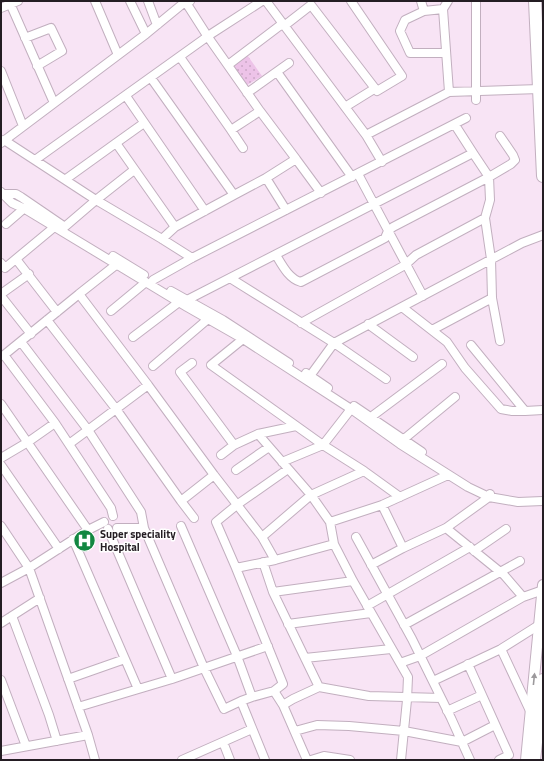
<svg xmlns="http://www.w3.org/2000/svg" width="544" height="761" viewBox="0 0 544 761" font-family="'Titillium Web',sans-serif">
<defs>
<pattern id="park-dots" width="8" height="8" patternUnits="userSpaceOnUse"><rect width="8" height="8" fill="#edc3e8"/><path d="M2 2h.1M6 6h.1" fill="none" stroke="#cba7c7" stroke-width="1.8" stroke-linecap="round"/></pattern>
</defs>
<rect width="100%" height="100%" fill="#f8e4f5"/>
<path fill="url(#park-dots)" d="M245,52l17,24 -15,9 -13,-18z"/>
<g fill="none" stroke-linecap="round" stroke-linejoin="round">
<defs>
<path id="minor" d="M9,1l45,102
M95,1l23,54
M130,1l16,33
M148,1l9,24
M266,1l100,134 83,-43 91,-3
M421,1l3,10 19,-2
M448,1l-5,8 6,83
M476,1v99
M1,8l17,-7
M424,11l-19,9 -5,11 10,22h36
M284,26l27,-21 66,86 25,-15 -51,-75
M25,38l26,-10 11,23 -25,15
M180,57l51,73 29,-19 -52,-74 -23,-36
M228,65l54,-41
M1,71l22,55
M277,72l75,105
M151,78l83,117 -59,32 -13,12
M247,93l42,-30
M126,96l79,115
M345,107l29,-18
M260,111l36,48
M231,130l12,18
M366,135l16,27
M4,140l92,60 66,39 30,19
M1,143l145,-109 39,-32 5,-1
M116,143l28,-20
M473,153l16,24 1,23 -5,18
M35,160l176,-126 51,-33
M358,174l65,122
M66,179l50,-36 59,84
M1,192l11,11 13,6 162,98 56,32 108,70 49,35 68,43 21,10 29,5 25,-1
M4,194h12l5,3 41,28
M234,195l32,-17
M286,210l-20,-32 30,-19 25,34
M6,224l22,-19
M61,230l35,-30 38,-30
M276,255c6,10 13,24 25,27l84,-44 3,-7 5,-4 96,-50 22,-13 4,-4 -2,-5 -13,-19
M113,256l31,19
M16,259l41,53
M1,263l4,5 53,-44
M117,264l-38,30 69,91
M230,278l104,65 52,36
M153,280l39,-22 274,-140
M171,291l52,29 66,43
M1,294l28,-20
M1,296l30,38
M187,300l286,-147 -18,-28
M402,307l45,35 18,26 36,41 11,2h13
M111,311l35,-29
M47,320l69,89 65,92 33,-26
M301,323l104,-58 11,-10 69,-37 6,41 1,39 8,43
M368,324l45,33
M432,330l60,-32
M133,337l46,-35
M243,339l-32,26 112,80 41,26 36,26
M21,342l67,88 -19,14
M471,345l54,66 18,-1
M4,355l51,68
M1,356l3,-1 75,-61
M192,363l-12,9 54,73 -13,10
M153,366l55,-47
M306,373l22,15
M310,376l24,-33 188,-100 21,-8
M1,404l87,126
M354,406l68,46
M371,417l71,-53
M258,434l53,61 19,27
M404,439l51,-42
M234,445l24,-11 38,-8
M1,458l27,-16 27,-19 56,85 2,8
M282,462l41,-17 28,-36
M1,465l58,84
M236,470l33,-23
M181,501l13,17
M382,505l21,43 43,-20 43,-31 1,-3
M1,526l28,42 59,167 -87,16
M181,526l56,130 15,41 -11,4 24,59
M117,528h27l-3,-16 -53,-82 60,-45 66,90 48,62 13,23 59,-16 -4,-22 52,-17 66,-30
M446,528l58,47 19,22 20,-7
M108,529l64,150
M262,537l49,-42 53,-24
M356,537l56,102 39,79 19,42
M73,539l65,150
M334,544l19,37 55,96 -1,23 -6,60
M474,551l32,-22
M263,562l10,30
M371,565l32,-17
M236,568l-20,-46 22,-18 50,-35
M1,583l28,-15 59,-38 16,-8
M367,606l103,-59
M12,616l37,99 8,26
M1,623l39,-25
M288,624l83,-11
M404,625l116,-64
M501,649l30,64
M305,658l86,-9
M400,663l20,-7 103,-59
M468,664l41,91 -10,5
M68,679l57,-20
M1,680l25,66
M433,681l68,-32 38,-24
M319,687l50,9 72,2
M274,691l9,-7 -47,-116 39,-8
M252,697l22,-6 9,14
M241,701l-17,8 -20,-41 64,-22
M78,707l94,-28 32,-11 -60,-140
M447,711l35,-16
M295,731l22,-6 32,1 55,5 58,11 33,-17
M88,735l7,25
M223,742l7,18
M182,760l70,-31
M307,760l-24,-55 10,-6 26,-12 -46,-95 80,-11
M311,760l13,-4 26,4"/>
<path id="major" d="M526,760l17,-175"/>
<path id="highway" d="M535,1l8,175
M534,760l9,-80"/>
</defs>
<use href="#minor" stroke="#c2afbf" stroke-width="10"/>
<use href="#major" stroke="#c2afbf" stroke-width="12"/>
<use href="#highway" stroke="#c2afbf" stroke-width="14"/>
<use href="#minor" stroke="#fff" stroke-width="8"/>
<use href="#major" stroke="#fff" stroke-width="10"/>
<use href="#highway" stroke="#fff" stroke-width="12"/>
</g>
<defs><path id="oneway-solid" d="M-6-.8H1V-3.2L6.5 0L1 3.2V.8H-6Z"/></defs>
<use fill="#9c999c" href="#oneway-solid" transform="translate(534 679) rotate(-84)"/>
<defs>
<symbol id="hospital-disc" viewBox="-11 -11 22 22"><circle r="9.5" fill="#128741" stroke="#fff"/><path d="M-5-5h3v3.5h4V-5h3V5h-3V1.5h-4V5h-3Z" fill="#fff"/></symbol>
</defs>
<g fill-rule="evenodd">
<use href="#hospital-disc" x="72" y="528" width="25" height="25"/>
</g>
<g text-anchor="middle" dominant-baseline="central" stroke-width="3" stroke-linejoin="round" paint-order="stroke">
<g font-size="11" font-weight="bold" fill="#241d23" stroke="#fff" text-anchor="start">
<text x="100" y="534">Super speciality<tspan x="100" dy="13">Hospital</tspan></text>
</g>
</g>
<rect width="544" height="761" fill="none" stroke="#241d23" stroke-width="4"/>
</svg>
